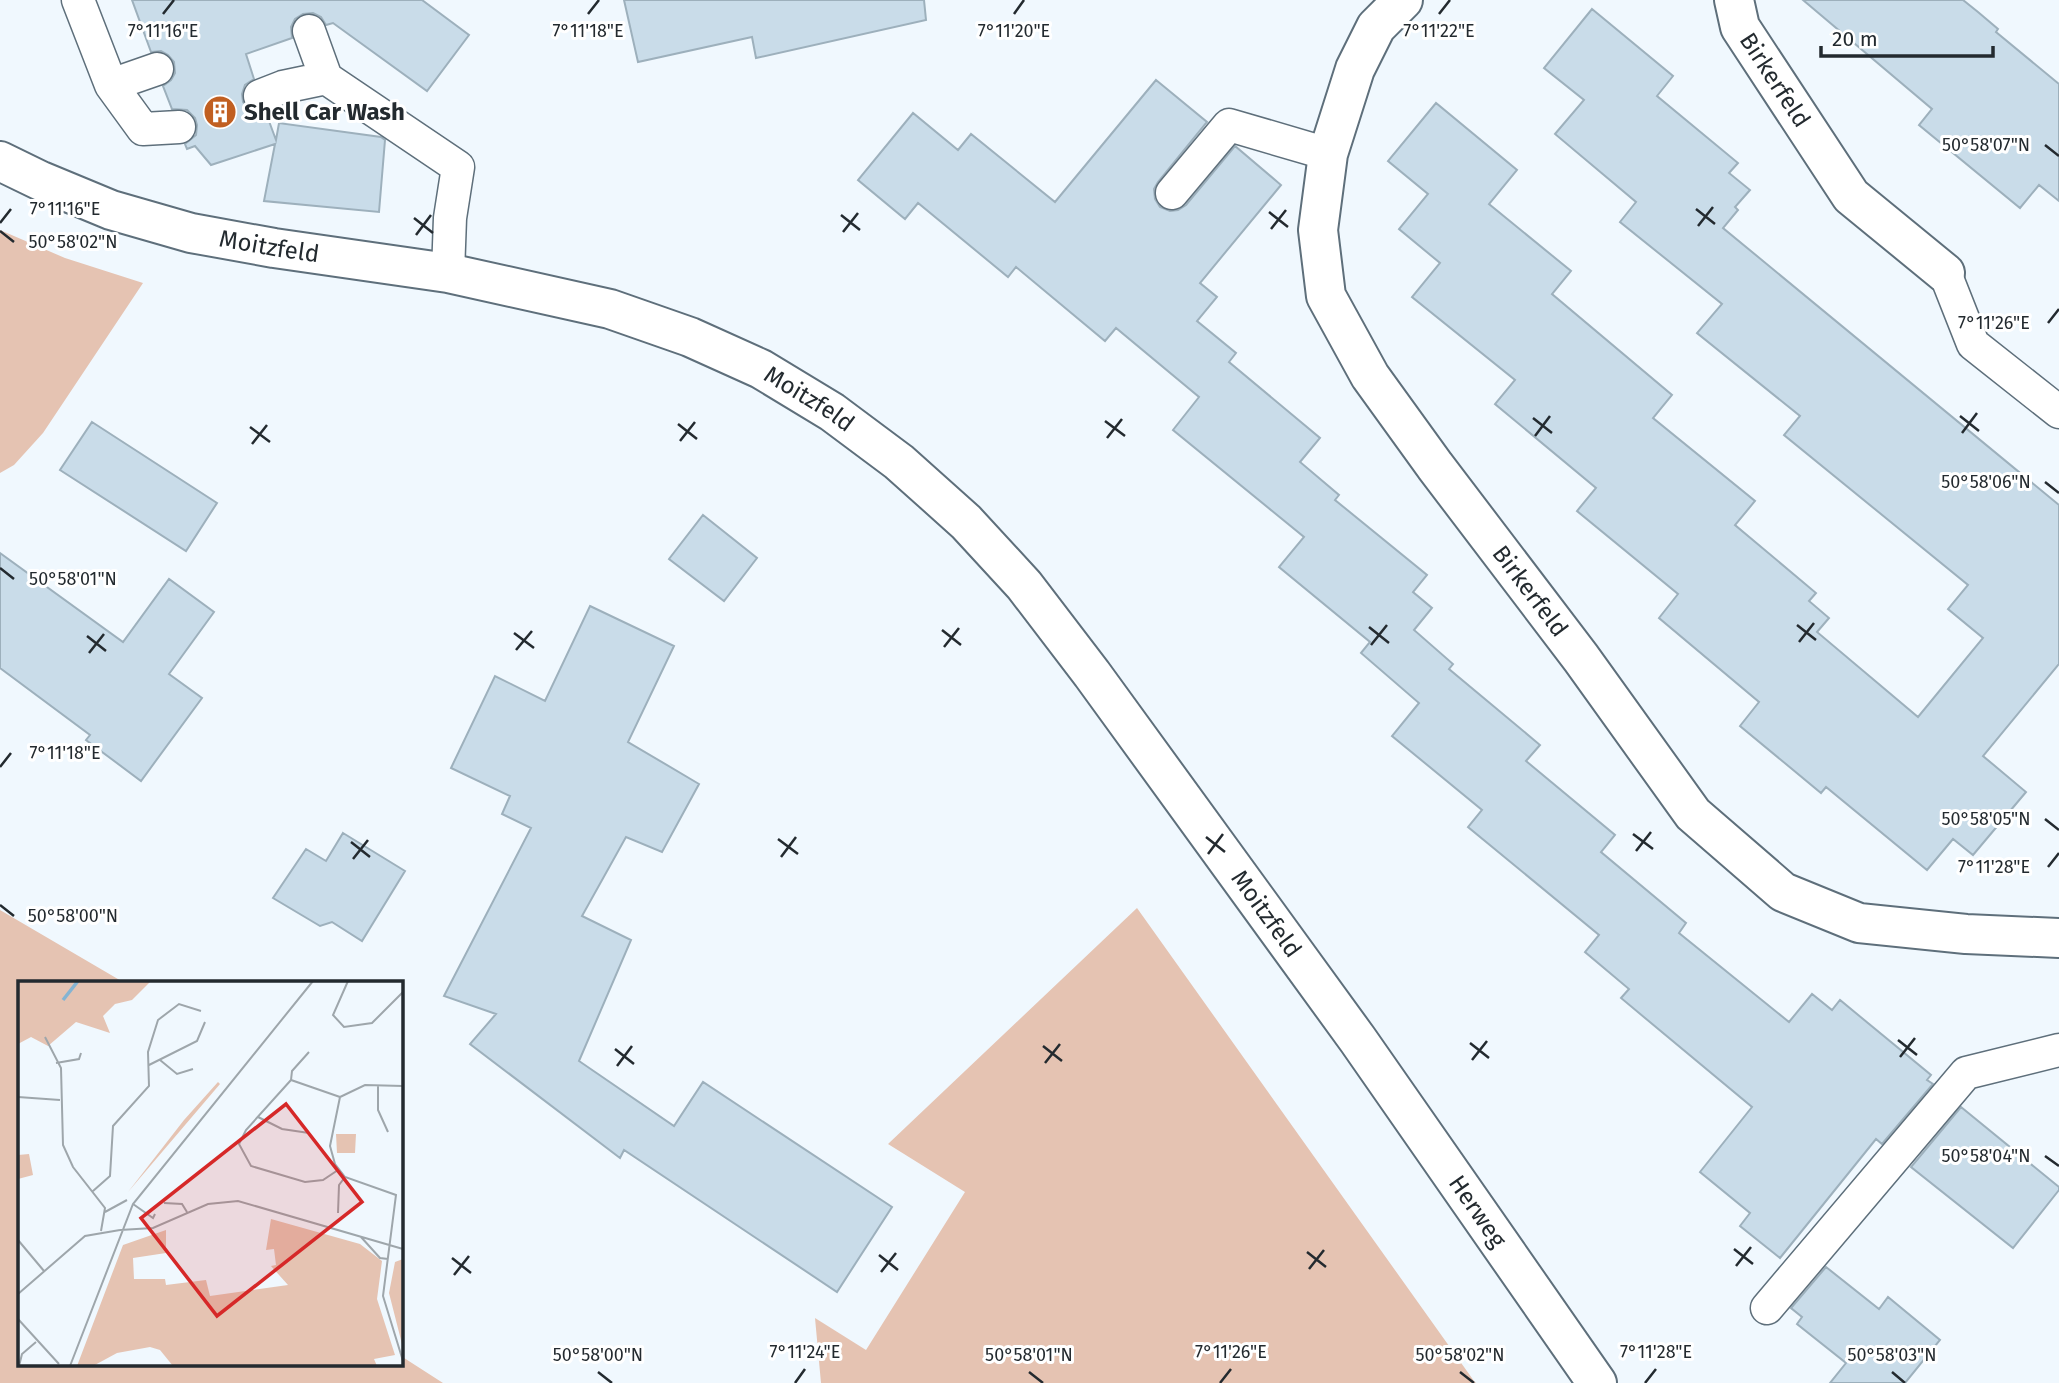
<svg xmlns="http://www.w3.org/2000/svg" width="2059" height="1383" viewBox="0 0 2059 1383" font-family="'Fira Sans',sans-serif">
<rect width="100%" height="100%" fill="#f0f8fe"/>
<path fill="#e5c3b2" d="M0,230l65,28 78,25 -100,150 -29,32 -14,8z
M1137,908l337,473 2,2h-655l-6,-65 51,32 99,-158 -77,-48z
M0,910l123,72h-104v382h382v-8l42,27h-443z"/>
<path fill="#c9dce9" stroke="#9db0bc" stroke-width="2" d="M132,0h290l47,35 -42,56 -94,-68 -7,2 -5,-8 -8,-4 -10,1 -8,5 -4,8 1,11 -46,16 8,25 -9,6 -3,9 1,8 6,9 9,3 8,-1 10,27 3,-17 102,14 4,3 -6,72 -115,-11 11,-57 -64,21 -16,-19 -8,3 -2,-5 11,-9 1,-10 -2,-7 -8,-8 -15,-1 -9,-23 8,-6 4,-7 -1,-11 -6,-7 -7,-4 -10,1z
M624,0h300l2,20 -170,38 -4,-21 -114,25z
M1803,0h160l15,12 20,17 -2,3 63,52v117l-20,-16 -19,23 -101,-83 13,-16z
M1592,9l81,67 -16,20 81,67 -9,10 21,17 -15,17 3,3 -15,18 336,277v159l-76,92 43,36 -53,63 -20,-16 -26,31 -101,-83 -5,6 -81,-67 19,-24 -100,-84 19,-24 -101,-83 19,-23 -101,-84 20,-24 -103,-83 28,-34 -41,-34 29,-35 -40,-33 48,-58 81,67 -28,34 82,67 -19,23 120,101 -19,23 102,83 -20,24 81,68 -7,8 20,17 -12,14 101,85 65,-79 -35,-29 20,-24 -184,-150 16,-19 -103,-83 25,-29 -102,-82 16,-20 -81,-68 29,-34 -40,-32z
M1156,80l51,42 -49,60 -4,7 1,10 5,8 10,4 8,-1 8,-5 49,-59 46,39 -81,98 17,14 -20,24 39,32 -7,9 91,76 -20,24 39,33 -4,5 92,75 -14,17 19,16 -18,22 39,34 -4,5 91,76 -14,16 89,74 -14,17 85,71 -7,10 110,89 23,-28 20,16 8,-10 91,75 -4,5 6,4 -51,60 -6,-5 -96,119 -40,-32 10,-13 -50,-41 52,-65 -131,-109 8,-9 -44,-37 14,-17 -131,-108 14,-17 -90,-74 27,-33 -58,-50 9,-11 -91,-75 25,-30 -131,-107 26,-33 -83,-69 -11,13 -89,-74 -8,10 -90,-74 -13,16 -47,-39 55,-67 45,37 13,-16 84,68z
M92,422l125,81 -31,48 -126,-81z
M703,515l54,43 -33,43 -55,-42z
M0,553l123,89 46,-63 45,33 -45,62 33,24 -61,83 -55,-41 4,-5 -90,-67z
M590,606l84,40 -46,96 71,42 -37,68 -36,-15 -44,79 49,24 -52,121 95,65 29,-44 189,125 -55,85 -213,-142 -4,8 -150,-114 26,-30 -52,-18 87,-168 -29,-14 8,-18 -59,-28 44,-92 50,25z
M343,833l62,38 -43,70 -30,-19 -12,4 -47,-28 33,-49 20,12z
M1961,1107l98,80v3l-46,58 -102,-81z
M1826,1267l53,42 9,-12 52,43 -35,43h-75l16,-20 -49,-39 5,-7 -11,-9z"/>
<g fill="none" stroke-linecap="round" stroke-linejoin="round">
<defs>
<path id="service" d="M78,0l33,85 46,-16
M309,31l17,47 132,89 -8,51 -2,55
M111,85l32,44 36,-2
M260,96l23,-9 43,-9
M1172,193l57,-68 99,29
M1945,273l28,71 86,68
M1767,1308l199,-235 93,-23"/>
<g id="minor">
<path id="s1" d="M1403,0l-27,27 -21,42 -27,85 -10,76 8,66 44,80 65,90 146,192 112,156 90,78 76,31 107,11 93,4"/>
<path id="s2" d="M1734,0l6,27 111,169 94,77"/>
</g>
<g id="tertiary">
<path id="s3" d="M0,161l41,20 70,29 80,23 83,15 174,25 162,36 80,28 71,32 71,43 67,50 67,60 58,63 68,89 266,366 239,343"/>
</g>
</defs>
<use href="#service" stroke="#5e6f7b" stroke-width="35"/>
<use href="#minor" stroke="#5e6f7b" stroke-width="42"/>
<use href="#tertiary" stroke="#5e6f7b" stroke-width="42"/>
<use href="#service" stroke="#fff" stroke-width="32"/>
<use href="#minor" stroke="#fff" stroke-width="38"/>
<use href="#tertiary" stroke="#fff" stroke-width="38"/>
</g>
<path fill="none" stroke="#232a2f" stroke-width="2.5" d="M163,14l11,-14M588,14l11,-14M1014,14l10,-14M1439,14l11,-14M2045,145l14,11M1696,209l19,15M1269,212l19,15M841,215l19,15M414,218l19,15M0,223l11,-14M1698,226l15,-19M1271,229l15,-19M0,231l14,11M843,232l15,-19M416,235l15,-20M2048,323l11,-14M1960,416l19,15M1533,418l19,15M1105,421l20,15M678,424l19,15M250,427l20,15M1962,433l15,-20M1535,436l15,-20M1107,438l15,-19M680,441l15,-19M252,444l15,-19M2045,482l14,11M0,568l14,11M1797,625l19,15M1369,627l20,16M942,630l19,15M514,633l20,15M87,636l19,15M1799,642l15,-19M1371,645l16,-20M944,647l15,-19M516,650l16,-19M89,653l15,-19M0,767l11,-14M2045,819l14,11M1633,834l20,15M1206,837l19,15M778,839l20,15M351,842l19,15M1636,851l15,-19M1208,854l15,-20M781,857l15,-20M353,859l15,-19M2048,867l11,-14M0,905l14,11M1898,1040l19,15M1470,1043l19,15M1043,1046l19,15M615,1049l19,15M1900,1057l15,-19M1472,1060l15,-19M1045,1063l15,-19M617,1066l15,-20M2045,1156l14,10M1734,1249l19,15M1307,1252l19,15M879,1255l19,15M452,1258l19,15M1736,1266l15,-19M1309,1269l15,-19M881,1272l15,-19M454,1275l15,-19M598,1372l14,11M1029,1372l14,11M1460,1372l14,11M1892,1372l13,11M795,1383l10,-14M1220,1383l11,-14M1645,1383l11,-14"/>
<defs>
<symbol id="building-disc" viewBox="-11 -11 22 22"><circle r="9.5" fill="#c15f21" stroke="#fff"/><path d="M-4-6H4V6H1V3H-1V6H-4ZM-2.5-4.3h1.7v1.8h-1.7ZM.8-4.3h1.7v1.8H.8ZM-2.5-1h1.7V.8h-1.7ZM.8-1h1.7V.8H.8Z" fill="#fff"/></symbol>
</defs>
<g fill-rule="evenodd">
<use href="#building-disc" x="201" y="93" width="38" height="38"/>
</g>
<g text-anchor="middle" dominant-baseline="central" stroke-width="6" stroke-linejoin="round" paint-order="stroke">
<g font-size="24" fill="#232a2f" stroke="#fff">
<text stroke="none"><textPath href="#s2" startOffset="91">Birkerfeld</textPath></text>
<text stroke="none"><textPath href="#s3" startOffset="284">Moitzfeld</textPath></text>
<text stroke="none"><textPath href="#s3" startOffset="850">Moitzfeld</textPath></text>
<text stroke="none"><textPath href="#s1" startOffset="677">Birkerfeld</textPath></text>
<text stroke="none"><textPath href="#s3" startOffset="1544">Moitzfeld</textPath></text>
<text stroke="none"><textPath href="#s3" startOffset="1909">Herweg</textPath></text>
</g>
<g font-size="24" font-weight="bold" fill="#232a2f" stroke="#fff" text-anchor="start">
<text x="244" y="112">Shell Car Wash</text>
</g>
</g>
<g transform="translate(18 981)">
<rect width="385" height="385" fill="#f0f8fe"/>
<path d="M0,0h133l-19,19 -17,4 -12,12 7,17 -34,-11 -28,24 -17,-9 -13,7zM200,101l2,2 -92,108 56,-72zM318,153h20l-1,19h-18zM11,173l4,21 -15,4v-24zM253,238l89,25 22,17 -5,38 18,56 -21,4 3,7h-204l-13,-16 -10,-3 -33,6 -24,13h-16l46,-121 43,-15v23l-33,5 1,21h31l1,6 40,-5 4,16 78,-11 -17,-19 5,-1 -2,-16 -8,1zM385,278v89l-14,-55 6,-31z" fill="#e5c3b2"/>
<path fill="none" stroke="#84b4d3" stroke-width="3.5" d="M45,19l15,-19"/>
<path fill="none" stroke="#9ea6ab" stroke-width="2" d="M330,0l-15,34 11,12 28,-4 31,-31M27,56l16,31 2,77 10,22 32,41 -4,23M142,79l17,14 16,-5M38,82l23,-4 2,-6M131,84l48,-24 8,-19M273,99l1,-9 17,-19M360,104v25l10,22M385,105l-38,-1 -25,12 -10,49 5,18 10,13 51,18 -13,101 20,65M0,116l42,3M240,136l24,12 27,4M320,189l-15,10 -18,2 -54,-16 -12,-22 7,-14 45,-50 49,17M75,210l17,-15 3,-50 36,-40 -1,-34 10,-32 21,-16 22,7M146,222l18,1 5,8M115,223l20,14 2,-4M87,231l22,-12M320,232l1,-28 6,-8M102,249l33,-2 55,-24 30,-3 165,48M343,256l19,21 8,1M0,259l26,31M0,313l67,-58 35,-6M0,338l41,45M1,385l3,-12 14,-12M52,385l63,-162 180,-223"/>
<path fill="#d62828" fill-opacity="0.15" stroke="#d62828" stroke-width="3.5" d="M268,123l76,98 -145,114 -76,-98z"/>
<rect width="385" height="385" fill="none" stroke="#232a2f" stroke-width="3.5"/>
</g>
<g font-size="18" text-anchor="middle" fill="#232a2f" stroke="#fff" stroke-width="6" stroke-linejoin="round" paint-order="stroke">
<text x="163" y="37">7°11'16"E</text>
<text x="588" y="37">7°11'18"E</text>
<text x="1014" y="37">7°11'20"E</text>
<text x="1439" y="37">7°11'22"E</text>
<text x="1986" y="151">50°58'07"N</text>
<text x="65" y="215">7°11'16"E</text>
<text x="73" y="248">50°58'02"N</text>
<text x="1994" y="329">7°11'26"E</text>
<text x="1986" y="488">50°58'06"N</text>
<text x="73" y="585">50°58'01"N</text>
<text x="65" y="759">7°11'18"E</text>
<text x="1986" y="825">50°58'05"N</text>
<text x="1994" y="873">7°11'28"E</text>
<text x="73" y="922">50°58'00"N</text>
<text x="1986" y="1162">50°58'04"N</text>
<text x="805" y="1358">7°11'24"E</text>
<text x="1231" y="1358">7°11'26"E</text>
<text x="1656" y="1358">7°11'28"E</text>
<text x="598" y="1361">50°58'00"N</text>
<text x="1029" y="1361">50°58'01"N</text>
<text x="1460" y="1361">50°58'02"N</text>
<text x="1892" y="1361">50°58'03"N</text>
</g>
<path d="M1821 46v10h172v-10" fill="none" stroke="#232a2f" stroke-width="3.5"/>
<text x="1832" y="46" font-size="21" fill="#232a2f" stroke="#ffffff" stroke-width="5" paint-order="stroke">20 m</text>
</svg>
